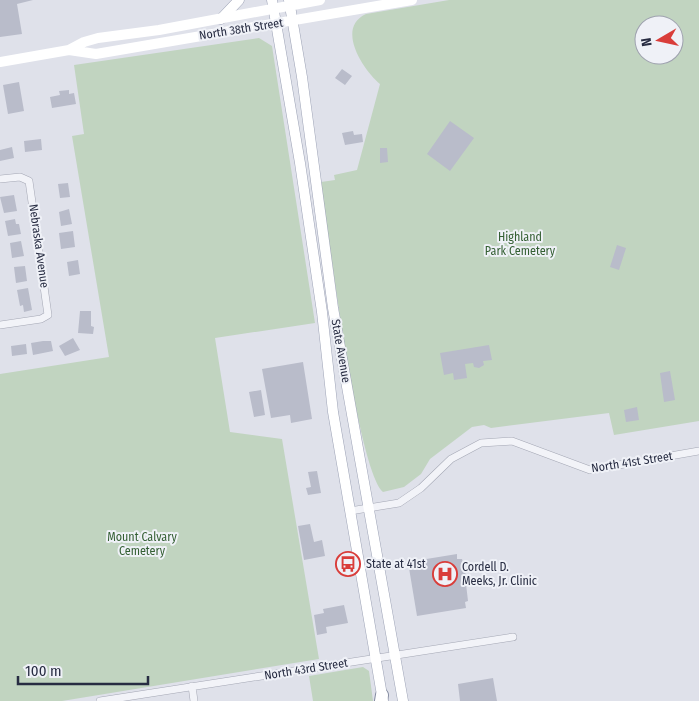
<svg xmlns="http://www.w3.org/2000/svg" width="699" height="701" viewBox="0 0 699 701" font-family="'Fira Sans Condensed',sans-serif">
<rect width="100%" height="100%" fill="#dfe1ea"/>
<path fill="#c1d4c0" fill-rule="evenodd" d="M449,0h250v421l-85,14 -5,-22 -118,15 -7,-3 -12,2 -42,32 -9,15 -17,13 -21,5c-26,-24 -55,-261 -62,-310l14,-2 -1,-5 23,-5 23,-86c-16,-13 -45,-56 -14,-70zM644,25h30v30h-30z
M259,38l13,8 43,277 -100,15 15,94 52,7 37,220 -257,42h-62v-327l109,-17 -37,-221 12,-2 -10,-69z
M363,667l6,4 4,30h-60l-4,-25z"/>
<path fill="#b9bcca" d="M0,0h33l-16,4 5,30 -22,3z
M342,69l10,7 -7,9 -10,-7z
M19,82l5,29 -16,3 -5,-29z
M69,90v4l5,-1 2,11 -24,4 -2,-11 10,-2 -1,-4z
M450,121l24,17 -24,33 -23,-17z
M353,131l1,4 8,-1 1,8 -18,3 -3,-12z
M41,139l1,11 -17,2 -1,-11z
M12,147l2,11 -14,3v-11z
M380,148h7l1,14 -8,1z
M68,183l2,14 -10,1 -2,-14z
M14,195l3,16 -13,2 -4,-16z
M69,209l3,15 -11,2 -2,-14z
M15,219l1,5h3l2,10 -13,2 -3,-15z
M73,231l2,16 -14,2 -2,-16z
M21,241l3,15 -12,2 -2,-15z
M617,245l9,3 -7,22 -9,-3z
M78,260l2,14 -11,2 -2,-14z
M25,266l2,15 -11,2 -2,-16z
M28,288l4,22 -8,2 -1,-7 -3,1 -3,-16z
M80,311h11v15l3,1 -1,7 -15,-1z
M73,338l7,12 -15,6 -6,-10z
M43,341h8l2,10 -20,4 -2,-12z
M26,344l1,10 -15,2 -1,-10z
M489,345l3,15 -9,1 1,4 -5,3 -5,-1 -1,-4 -8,1 2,14 -13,2 -1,-7 -9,2 -4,-22z
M303,362l9,57 -21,4 -1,-8 -19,3 -9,-49z
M670,371l5,29 -11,2 -4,-29z
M261,390l4,25 -11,2 -5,-25z
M637,407l2,13 -13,2 -2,-12z
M317,471l4,22 -13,2 -2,-7 5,-1 -3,-15z
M310,524l4,18 8,-2 3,16 -21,4 -6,-34z
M457,554v5h5l6,25h-2l2,17 -3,1 1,6 -49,8 -9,-54z
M344,605l4,18 -22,4 1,6 -10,2 -3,-20 10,-2 -1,-4z
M493,678l4,23h-37l-2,-17z"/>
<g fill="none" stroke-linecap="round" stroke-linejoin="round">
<defs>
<path id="minor" d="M0,179l20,-2 9,4 19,134 -7,4 -41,6
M350,511l49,-8 22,-15 30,-29 30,-16 31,-2 78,29 109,-19
M192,686l2,15
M100,701l413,-64"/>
<path id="primary" d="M272,0l28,163 22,149 11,100 50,289
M289,0l13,77 31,231 70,393
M221,19l18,-19"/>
<path id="motorway" d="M381,701l1,-6"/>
</defs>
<use href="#minor" stroke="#a4a7b4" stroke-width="8"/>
<use href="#primary" stroke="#9da3b6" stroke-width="11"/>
<use href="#motorway" stroke="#858ca1" stroke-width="14"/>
<use href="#minor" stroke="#f2f3f8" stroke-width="7"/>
<path stroke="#fff" stroke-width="10" d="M69,50l27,4 316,-54
M0,62l69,-12 15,-8 14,-4 61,-8 161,-30"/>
<use href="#primary" stroke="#fff" stroke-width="10"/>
<use href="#motorway" stroke="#fff" stroke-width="12"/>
</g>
<defs>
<symbol id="bus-ring" viewBox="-11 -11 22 22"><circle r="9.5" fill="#eff1f7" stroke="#d93d3a" stroke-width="1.5"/><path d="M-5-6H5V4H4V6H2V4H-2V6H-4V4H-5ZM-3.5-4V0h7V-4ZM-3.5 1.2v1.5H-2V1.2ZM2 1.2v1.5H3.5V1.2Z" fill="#d93d3a"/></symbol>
<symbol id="hospital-ring" viewBox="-11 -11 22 22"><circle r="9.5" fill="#eff1f7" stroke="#d93d3a" stroke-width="1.5"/><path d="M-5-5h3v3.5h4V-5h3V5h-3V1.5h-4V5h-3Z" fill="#d93d3a"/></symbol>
</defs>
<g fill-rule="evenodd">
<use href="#bus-ring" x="334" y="550" width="28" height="28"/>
<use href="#hospital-ring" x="431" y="560" width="28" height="28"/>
</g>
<g text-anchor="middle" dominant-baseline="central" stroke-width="4" stroke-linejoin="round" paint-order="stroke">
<g font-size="12" fill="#272c42" stroke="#eff1f7">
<text transform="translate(241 29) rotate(-9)">North 38th Street</text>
<text transform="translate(39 246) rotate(82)">Nebraska Avenue</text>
<text transform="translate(341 351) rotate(80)">State Avenue</text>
<text transform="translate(632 462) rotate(-9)">North 41st Street</text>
<text transform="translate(306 669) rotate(-9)">North 43rd Street</text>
</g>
<g font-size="12" fill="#345f33" stroke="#eff1f7">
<text x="520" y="237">Highland<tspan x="520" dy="14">Park Cemetery</tspan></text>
<text x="142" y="537">Mount Calvary<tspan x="142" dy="14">Cemetery</tspan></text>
</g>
<g font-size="12" fill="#272c42" stroke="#eff1f7" text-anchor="start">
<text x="366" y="564">State at 41st</text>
<text x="462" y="567">Cordell D.<tspan x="462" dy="14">Meeks, Jr. Clinic</tspan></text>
</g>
</g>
<g transform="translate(659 40) rotate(261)"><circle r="24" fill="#eff1f7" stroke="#9fa2af"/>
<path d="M0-4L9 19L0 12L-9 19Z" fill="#d93d3a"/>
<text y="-8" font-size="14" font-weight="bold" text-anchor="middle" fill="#272c42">N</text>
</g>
<path d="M18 676v8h130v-8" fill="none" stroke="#272c42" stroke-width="2.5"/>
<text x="25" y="676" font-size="15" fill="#272c42" stroke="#eff1f7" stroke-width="4" paint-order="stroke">100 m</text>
</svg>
